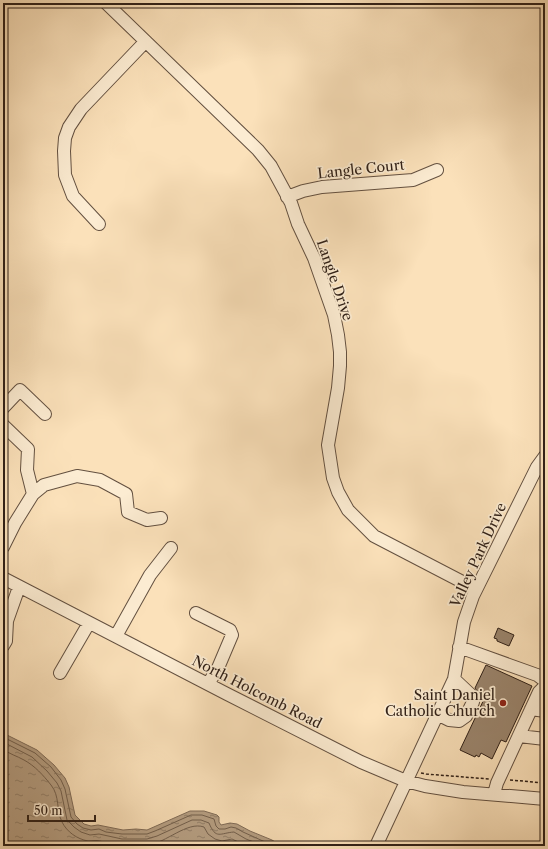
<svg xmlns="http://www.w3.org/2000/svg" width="548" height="849" viewBox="0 0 548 849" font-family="'Libre Caslon Text',serif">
<defs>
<pattern id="water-ripples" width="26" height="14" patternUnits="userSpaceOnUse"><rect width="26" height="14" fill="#b69f83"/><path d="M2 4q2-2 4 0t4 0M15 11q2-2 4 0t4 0" fill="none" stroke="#94816a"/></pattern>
</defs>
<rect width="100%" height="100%" fill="#fbe1ba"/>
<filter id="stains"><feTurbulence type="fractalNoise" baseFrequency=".005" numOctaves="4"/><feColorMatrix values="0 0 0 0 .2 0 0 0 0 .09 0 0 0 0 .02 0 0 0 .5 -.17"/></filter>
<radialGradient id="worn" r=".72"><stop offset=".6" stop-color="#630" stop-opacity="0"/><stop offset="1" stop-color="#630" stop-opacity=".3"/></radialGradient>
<path fill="url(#water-ripples)" stroke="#806c58" d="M3,733l34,17 17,15 11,13 4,9 6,28 9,9 7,2 7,-1 25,5 13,-1 11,1 43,-19h14l13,4 2,2v5l2,3 9,-2 7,1 13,7 22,9 8,5 6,1h-283z"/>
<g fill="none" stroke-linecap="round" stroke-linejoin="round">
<path stroke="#73604d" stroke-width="1" d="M3,737l32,16 16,14 10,13 4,9 6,28 6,7 6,4 8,2 8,-1 7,3 16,2h25l8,-3 36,-16h11l12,4 2,7 3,3h6l6,-2 5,1 7,4 31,14
M3,742l29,15 15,14 10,12 4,8 6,29 7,7 7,5 9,3 9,-1 23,5h25l10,-3 35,-16h9l8,3c7,17 11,10 25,9l12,7 18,7
M3,749c6,5 14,7 21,11 11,6 19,15 27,25 9,11 5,25 11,37 5,10 15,17 26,19 4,0 8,-1 12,0 16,5 32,5 48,4 18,-2 39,-24 56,-18l4,7 7,5 7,2 10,-2 15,7"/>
</g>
<path fill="#9a846c" stroke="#302017" d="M498,628l16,7 -5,11 -12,-5v-2l-3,-1z
M486,665l46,21 -26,56 -5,-2 -9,19 -11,-6 -2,4 -3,-2 -1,2 -15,-7 26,-55 -9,-4 -2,-3z"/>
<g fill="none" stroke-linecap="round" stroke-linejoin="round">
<defs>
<path id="minor" d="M106,3l152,147 13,16 20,37 7,21 16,34 20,57 4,20 2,17v14l-2,22 -10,57 5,33 5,14 10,18 26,26 102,53
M287,197l16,-6 19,-4 91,-7 24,-10
M99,224l-26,-28 -8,-21 -1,-24 1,-13 4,-11 12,-18 64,-67
M3,408l17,-18 25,24
M3,425l25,24 -1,21 6,24
M3,547l12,-24 18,-29 11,-9 33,-9 23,4 26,14 2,18 19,8 14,-2
M3,578l224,116 134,68 26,11 19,8 19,5 38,6 82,7
M196,613l34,17 2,5 -14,33 -10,16
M116,636l34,-61 21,-27
M3,646l3,-5 1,-20 12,-34
M459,647l78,28 8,6
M60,673l29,-50
M531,709l14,2
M437,714l12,6 10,1 7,-5 7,-14 -3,-8 -16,-15
M519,736l26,3
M494,794l3,-11 42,-91 6,-6
M376,846l78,-167 10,-57 9,-26 64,-129 8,-11"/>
</defs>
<use href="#minor" stroke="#635040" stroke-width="14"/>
<path stroke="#302017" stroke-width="1.5" stroke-dasharray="3 2" stroke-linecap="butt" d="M421,773l5,1 63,5
M510,780l35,3"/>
<use href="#minor" stroke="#fcecd2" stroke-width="12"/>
</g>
<circle fill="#8f2418" stroke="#fcecd2" stroke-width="1.5" cx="503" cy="703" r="4"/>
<g text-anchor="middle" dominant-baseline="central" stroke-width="3.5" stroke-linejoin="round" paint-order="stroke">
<g font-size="14" fill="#302017" stroke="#fcecd2">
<text transform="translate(361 169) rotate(-6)">Langle Court</text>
<text transform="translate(335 280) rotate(71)">Langle Drive</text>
<text transform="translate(478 555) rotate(-65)">Valley Park Drive</text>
<text transform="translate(257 692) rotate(27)">North Holcomb Road</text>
</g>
<g font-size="14" fill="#302017" stroke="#fcecd2" text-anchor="end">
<text x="495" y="695">Saint Daniel<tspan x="495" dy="16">Catholic Church</tspan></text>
</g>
</g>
<rect width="548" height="849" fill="none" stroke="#fbe1ba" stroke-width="16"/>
<rect x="4" y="4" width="540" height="841" fill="none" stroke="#302017" stroke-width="2"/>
<rect x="8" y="8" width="532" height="833" fill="none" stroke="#302017"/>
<path d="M28 815v6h67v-6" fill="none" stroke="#302017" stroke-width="2"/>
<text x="34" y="815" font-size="12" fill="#302017" stroke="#fcecd2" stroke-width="3" paint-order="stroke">50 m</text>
<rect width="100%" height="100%" filter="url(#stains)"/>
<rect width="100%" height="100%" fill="url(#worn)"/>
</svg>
